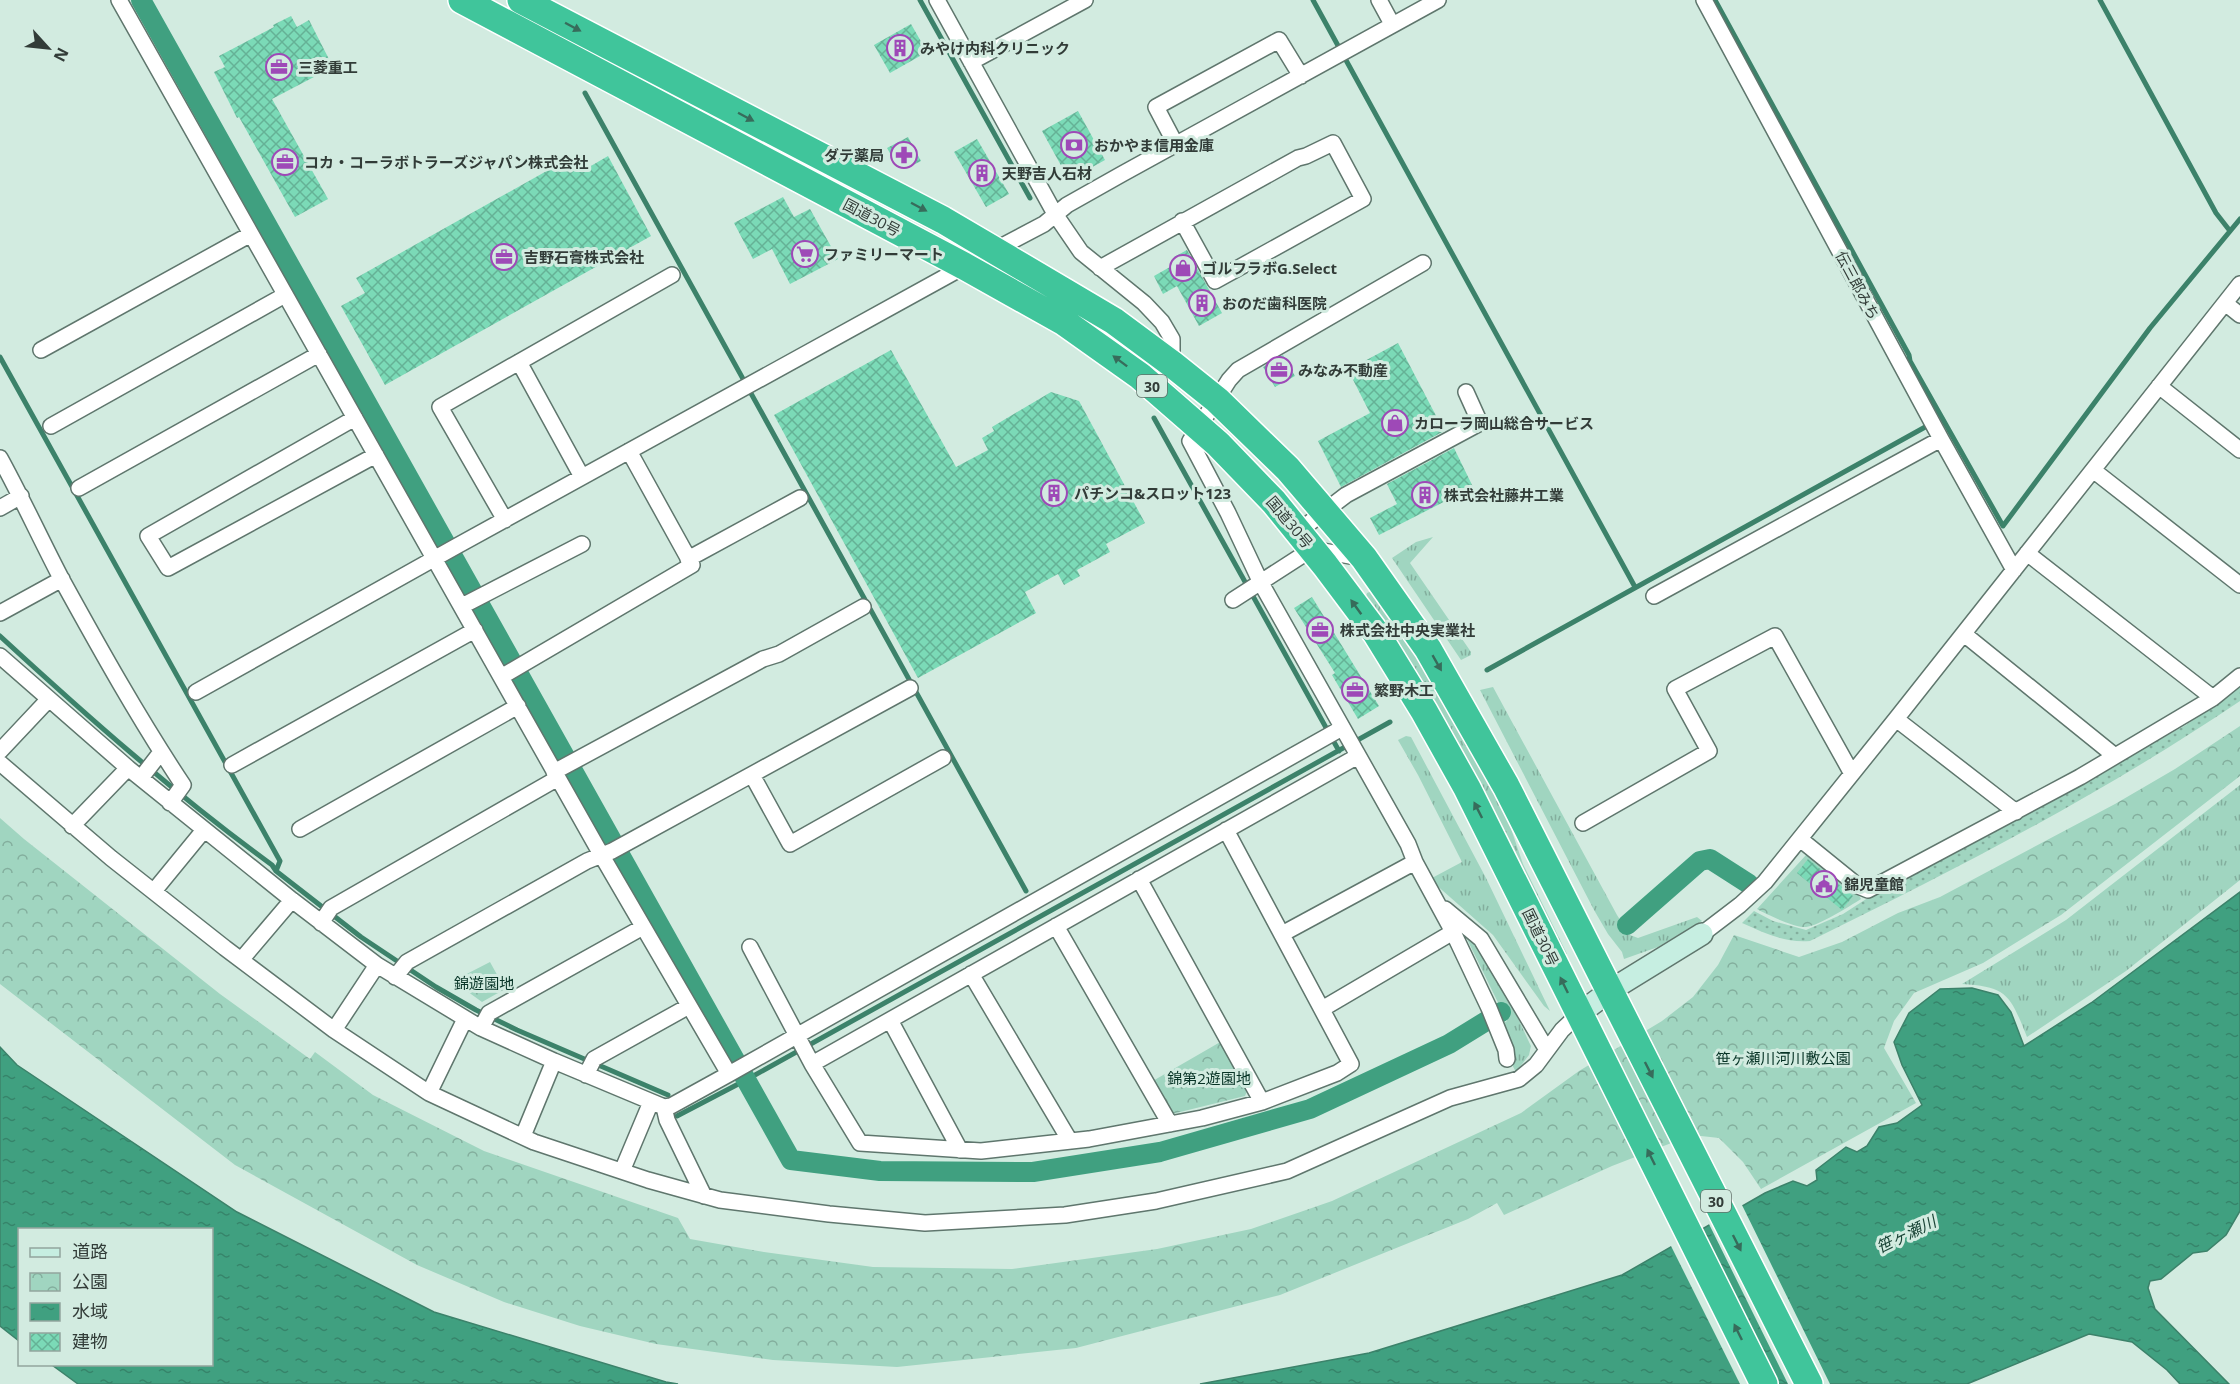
<svg xmlns="http://www.w3.org/2000/svg" width="2240" height="1384" viewBox="0 0 2240 1384" font-family="'Open Sans','Noto Sans JP',sans-serif">
<defs>
<pattern id="grass-tufts" width="24" height="20" patternUnits="userSpaceOnUse" patternTransform="scale(1.5)"><rect width="24" height="20" fill="#a0d5c0"/><path d="M3 7l-1-3M5 7V3M7 7l1-3M15 17l-1-3M17 17v-4M19 17l1-3" fill="none" stroke="#83ae9d"/></pattern>
<pattern id="park-crowns" width="20" height="18" patternUnits="userSpaceOnUse" patternTransform="scale(1.5)"><rect width="20" height="18" fill="#a0d5c0"/><path d="M2 6a3 3 0 1 1 6 0M12 15a3 3 0 1 1 6 0" fill="none" stroke="#83ae9d"/></pattern>
<pattern id="garden-dots" width="8" height="8" patternUnits="userSpaceOnUse" patternTransform="scale(1.5)"><rect width="8" height="8" fill="#a0d5c0"/><path d="M2 2h.1M6 6h.1" fill="none" stroke="#83ae9d" stroke-width="1.8" stroke-linecap="round"/></pattern>
<pattern id="water-ripples" width="26" height="14" patternUnits="userSpaceOnUse" patternTransform="scale(1.5)"><rect width="26" height="14" fill="#40a080"/><path d="M2 4q2-2 4 0t4 0M15 11q2-2 4 0t4 0" fill="none" stroke="#36846a"/></pattern>
<pattern id="building-cross-hatch" width="8" height="8" patternUnits="userSpaceOnUse" patternTransform="scale(1.5)"><rect width="8" height="8" fill="#7bdab7"/><path d="M0 0l8 8M0 8l8-8" fill="none" stroke="#65b296"/></pattern>
</defs>
<rect width="100%" height="100%" fill="#d2ebe0"/>
<path fill="url(#grass-tufts)" d="M1433,537l-23,26 61,89v3l-10,5 -69,-102 24,-16z
M1372,591l4,2 68,105 62,116 17,50 44,90 -8,2 -194,-357 2,-6z
M1493,687l124,228 13,20 8,3 59,-21 5,4 -44,26 -34,12 -2,-7 -14,-18 -14,-24 -114,-220z
M1406,736l5,1 75,141 64,133 -6,-5 -51,-71 -59,-52 -2,-5 30,-16 -44,-87 -20,-35z
M2240,785v95l-114,91 -99,66c-17,-42 -19,-50 -65,-53l104,-64z
M1466,937c22,9 53,85 65,109l-2,9 -13,17 -6,-11 4,-11 -10,-27 3,-2z"/>
<path fill="url(#park-crowns)" d="M2240,726v50l-179,139 -78,48 -69,30 -20,28 -10,27 32,55 -155,86 -18,-27 -24,-24 -27,-3 -80,31 -108,49 -7,-12 -29,16 -188,76 -204,53 -179,19 -124,-7 -117,-16 -76,-18 -76,-24 -87,-37 -182,-100 -235,-181v-166l24,21 196,155 90,65 5,-7 58,43 111,56 194,67 12,21 74,13 109,15 139,2 145,-20 94,-20 81,-28 189,-88 58,-42 83,-50 31,-24 25,-32 16,-30 65,22 43,-15 56,-29 42,-16 175,-93 60,-35z
M1806,855l6,2 44,34 5,8c-11,7 -43,27 -55,28 -11,1 -38,-12 -49,-18z
M490,962l15,27 -23,13 -29,-21z
M1222,1041l26,48 -3,7 -73,18 -21,-32z"/>
<path fill="url(#garden-dots)" d="M2240,686v15c-136,92 -283,168 -430,240 -26,2 -45,-8 -68,-18l12,-12 19,10 33,9 37,-16 31,-20 149,-79 163,-90z"/>
<path fill="url(#water-ripples)" stroke="#3c826a" stroke-width="1.5" d="M2240,892v319l-14,24 -19,16 -14,2 -32,26 -11,2 -2,7 7,21 74,75h-49l-13,-14 -35,-28 -43,-8 -122,50h-767l169,-31 253,-78 143,-82 28,-12 14,5 10,-6 -1,-10 30,-23 11,5 10,-6 12,-19 18,-4 25,-18 -20,-40 -8,-23 15,-29 31,-24 32,-1 26,7 13,17 13,34 67,-43z
M0,1047l17,18 220,147 197,100 232,70 12,2h-600l-26,-19 160,-1v-134h-192l-1,111 -19,-15z"/>
<path fill="#d2ebe0" d="M1741,1203l89,181h-42l-80,-162z
M1698,1228l78,156h-36l-70,-140z"/>
<g fill="none" stroke-linecap="round" stroke-linejoin="round">
<path stroke="#3c826a" stroke-width="5" d="M920,0l110,198
M1313,0l322,587
M1715,0l194,355 1,6 93,165 147,-198 90,-109
M2100,0l116,213 14,18
M585,93l441,798
M0,357l280,504 -4,10
M1154,418l185,333
M0,636c87,80 176,159 272,229l4,6 85,66 75,50 40,23 41,20 151,65
M1487,670l440,-244
M677,1116l69,-36 644,-358"/>
<path stroke="#40a080" stroke-width="20" d="M141,0l650,1160 89,11 153,1 127,-20 150,-43 139,-65 52,-32
M1627,925l73,-64 10,-2 39,25"/>
</g>
<path fill="url(#building-cross-hatch)" d="M291,16l6,11 12,-7 24,47 -61,32 56,100 -33,18 -56,-100 -2,1 -23,-46 11,-5 -6,-11 55,-29 -1,-2z
M911,24l16,28 -37,21 -16,-28z
M1078,111l27,49 -36,20 -27,-49z
M908,137l13,24 -14,7 -12,-6 -8,-14z
M977,139l32,55 -23,13 -32,-55z
M575,155l9,15 24,-14 43,80 -266,149 -44,-79 24,-13 -9,-15z
M783,197l11,20 16,-8 28,50 -48,25 -18,-35 -19,10 -19,-36z
M1187,250l35,63 -23,13 -22,-40 -14,8 -9,-18 23,-13 -3,-6z
M1398,343l46,88 -103,56 -23,-46 52,-28 -22,-43z
M891,350l65,117 32,-17 -6,-12 12,-7 -2,-4 59,-35 28,9 66,122 -39,21 4,8 -33,18 3,6 -16,9 -6,-11 -33,18 11,21 -118,65 -144,-263z
M1283,355l12,21 -20,11 -12,-20z
M1454,448l19,39 -94,48 -9,-17 27,-14 -10,-20z
M1312,597l67,109 -21,13 -26,-44 3,-2 -41,-65z
M1808,859l45,37 -11,14 -45,-37z"/>
<g fill="none" stroke-linecap="round" stroke-linejoin="round">
<defs>
<path id="street" d="M119,0l483,856 127,218
M937,0l118,214 26,38 63,51 18,19 10,17v25
M1379,0l13,24
M1704,0l237,439 73,131
M971,62l114,-62
M1176,145l-20,-38 123,-67 22,36
M991,252l53,-28 23,-19 55,-31 316,-174
M1423,263l-185,107 -9,10 -39,61 38,72 33,70 147,261 7,18 38,70 36,76 17,42 1,9
M1100,268l198,-110 8,-2 27,-13 30,56 -148,82 -33,-60
M2225,303l15,12
M41,350l210,-116
M519,362l63,115
M2159,386l81,64
M355,418l-207,118 20,32 208,-113
M51,426l234,-131
M0,458c22,40 41,82 62,122 38,69 77,139 121,205l-13,18
M2093,470l147,115
M79,488l240,-134
M0,508l21,-12
M505,520l-65,-113 232,-132
M1299,531l47,-36 134,-72 -14,-31
M2027,553l186,145
M688,559l112,-61
M1654,596l287,-157
M1233,600l79,-51 49,9
M462,606l120,-62
M0,613l62,-34
M1964,634l151,122
M0,656l128,112 164,132 85,65 104,63 73,33 110,46 3,13 37,76
M501,677l191,-112 -63,-114
M196,692l259,-145 512,-282
M1896,719l120,93
M0,751l49,-52
M0,763l111,95 114,90 109,82 95,63 105,49 114,38 72,20 109,14 96,9 140,-8 91,-14 131,-30 163,-73 69,-19 17,-14 26,-35 17,-16
M232,765l243,-135
M554,772l209,-113 16,-5 84,-47
M752,775l38,69 153,-86
M141,778l20,-26
M1583,823l126,-72 -34,-62 100,-53 76,136
M72,826l56,-58
M300,829l218,-123
M1226,830l125,234 -14,9 -75,29 -60,16 -113,21 -108,12 -121,-8 -48,-79 546,-308
M1800,839l58,47 10,4 212,-113 133,-79 27,-22
M1139,879l123,223
M154,891l50,-61
M1445,909l36,30 66,111
M321,923l10,-15 227,-130
M1056,926l114,198
M1282,934l133,-72
M1702,934l38,-29 25,-23 131,-163 344,-435
M750,947l62,117
M241,960l51,-60
M971,974l99,167
M395,977l12,-15 180,-101 25,-10 298,-163
M1322,1009l131,-77
M890,1020l70,130
M481,1028l8,-15 154,-86
M334,1030l43,-65
M586,1075l8,-16 95,-53
M429,1093l36,-74
M664,1107l7,-1 58,-32 613,-346
M523,1136l31,-75
M622,1171l29,-69"/>
<path id="secondary" d="M1579,1014l32,-24 91,-56"/>
<path id="highway" d="M462,0l502,266 100,56 76,54 78,68 56,58 51,63 51,68 48,78 43,77 297,596
M521,0l422,220 171,101 58,43 45,36 71,69 76,89 64,91 78,137 303,598"/>
</defs>
<use href="#street" stroke="#5f766d" stroke-width="18"/>
<use href="#secondary" stroke="#5f766d" stroke-width="24"/>
<use href="#highway" stroke="#fff" stroke-width="30"/>
<use href="#street" stroke="#fff" stroke-width="15"/>
<use href="#secondary" stroke="#c6eee1" stroke-width="21"/>
<use href="#highway" stroke="#40c59b" stroke-width="27"/>
</g>
<defs><path id="oneway-solid" d="M-6-.8H1V-3.2L6.5 0L1 3.2V.8H-6Z" transform="scale(1.5)"/></defs>
<g fill="#376c5b">
<use href="#oneway-solid" transform="translate(573 27) rotate(28)"/>
<use href="#oneway-solid" transform="translate(746 117) rotate(28)"/>
<use href="#oneway-solid" transform="translate(919 207) rotate(28)"/>
<use href="#oneway-solid" transform="translate(1120 361) rotate(-143)"/>
<use href="#oneway-solid" transform="translate(1356 607) rotate(-126)"/>
<use href="#oneway-solid" transform="translate(1437 663) rotate(60)"/>
<use href="#oneway-solid" transform="translate(1478 810) rotate(-117)"/>
<use href="#oneway-solid" transform="translate(1564 985) rotate(-116)"/>
<use href="#oneway-solid" transform="translate(1649 1070) rotate(63)"/>
<use href="#oneway-solid" transform="translate(1651 1157) rotate(-116)"/>
<use href="#oneway-solid" transform="translate(1737 1243) rotate(63)"/>
<use href="#oneway-solid" transform="translate(1738 1332) rotate(-116)"/>
</g>
<defs>
<symbol id="building-ring" viewBox="-11 -11 22 22"><circle r="9.5" fill="#d2ebe0" stroke="#9e49b7" stroke-width="1.5"/><path d="M-4-6H4V6H1V3H-1V6H-4ZM-2.5-4.3h1.7v1.8h-1.7ZM.8-4.3h1.7v1.8H.8ZM-2.5-1h1.7V.8h-1.7ZM.8-1h1.7V.8H.8Z" fill="#9e49b7"/></symbol>
<symbol id="office-ring" viewBox="-11 -11 22 22"><circle r="9.5" fill="#d2ebe0" stroke="#9e49b7" stroke-width="1.5"/><path d="M-6-3h4V-5.5h4V-3h4V5H-6ZM-1-4.5V-3h2v-1.5ZM-6 0V1H6V0Z" fill="#9e49b7"/></symbol>
<symbol id="bank-ring" viewBox="-11 -11 22 22"><circle r="9.5" fill="#d2ebe0" stroke="#9e49b7" stroke-width="1.5"/><path d="M-6-4H6V4H-6ZM0-2.3a2.3 2.3 0 1 0 0 4.6a2.3 2.3 0 1 0 0-4.6Z" fill="#9e49b7"/></symbol>
<symbol id="pharmacy-ring" viewBox="-11 -11 22 22"><circle r="9.5" fill="#d2ebe0" stroke="#9e49b7" stroke-width="1.5"/><path d="M-2-6h4v4h4v4h-4v4h-4v-4h-4v-4h4Z" fill="#9e49b7"/></symbol>
<symbol id="supermarket-ring" viewBox="-11 -11 22 22"><circle r="9.5" fill="#d2ebe0" stroke="#9e49b7" stroke-width="1.5"/><path d="M-6-5.5h2.5l.6 2H6L4.5 2H-2.5L-4.4-4H-6ZM-1.5 3.2a1.3 1.3 0 1 0 .1 0ZM3 3.2a1.3 1.3 0 1 0 .1 0Z" fill="#9e49b7"/></symbol>
<symbol id="shop-ring" viewBox="-11 -11 22 22"><circle r="9.5" fill="#d2ebe0" stroke="#9e49b7" stroke-width="1.5"/><path d="M-5-2.5h2.3a2.7 3.5 0 0 1 5.4 0H5L5.5 6h-11ZM-1.5-2.5h3a1.5 2.3 0 0 0-3 0Z" fill="#9e49b7"/></symbol>
<symbol id="civic-ring" viewBox="-11 -11 22 22"><circle r="9.5" fill="#d2ebe0" stroke="#9e49b7" stroke-width="1.5"/><path d="M-.6-6.5H3V-4.5H.6V-3L4-1V1h2V6H-6V1h2V-1L-.6-3ZM-1.2 2.5V6h2.4V2.5Z" fill="#9e49b7"/></symbol>
</defs>
<g fill-rule="evenodd">
<use href="#building-ring" x="885" y="33" width="30" height="30"/>
<use href="#office-ring" x="264" y="52" width="30" height="30"/>
<use href="#bank-ring" x="1059" y="130" width="30" height="30"/>
<use href="#pharmacy-ring" x="889" y="140" width="30" height="30"/>
<use href="#office-ring" x="270" y="147" width="30" height="30"/>
<use href="#building-ring" x="967" y="158" width="30" height="30"/>
<use href="#supermarket-ring" x="790" y="239" width="30" height="30"/>
<use href="#office-ring" x="489" y="242" width="30" height="30"/>
<use href="#shop-ring" x="1168" y="253" width="30" height="30"/>
<use href="#building-ring" x="1187" y="288" width="30" height="30"/>
<use href="#office-ring" x="1264" y="355" width="30" height="30"/>
<use href="#shop-ring" x="1380" y="408" width="30" height="30"/>
<use href="#building-ring" x="1039" y="478" width="30" height="30"/>
<use href="#building-ring" x="1410" y="480" width="30" height="30"/>
<use href="#office-ring" x="1305" y="615" width="30" height="30"/>
<use href="#office-ring" x="1340" y="675" width="30" height="30"/>
<use href="#civic-ring" x="1809" y="869" width="30" height="30"/>
</g>
<g text-anchor="middle" dominant-baseline="central" stroke-width="6" stroke-linejoin="round" paint-order="stroke">
<g fill="#d2ebe0" stroke="#62706a" stroke-width="1.5">
<rect x="1137" y="375" width="30" height="22" rx="4.5"/>
<rect x="1701" y="1190" width="30" height="22" rx="4.5"/>
</g>
<g font-size="14" font-weight="bold" fill="#323c38">
<text x="1152" y="386">30</text>
<text x="1716" y="1201">30</text>
</g>
<g font-size="15" font-weight="bold" fill="#323c38" stroke="#d2ebe0" text-anchor="start">
<text x="920" y="48">みやけ内科クリニック</text>
<text x="298" y="67">三菱重工</text>
<text x="1094" y="145">おかやま信用金庫</text>
<text x="884" y="155" text-anchor="end">ダテ薬局</text>
<text x="304" y="162">コカ・コーラボトラーズジャパン株式会社</text>
<text x="1002" y="173">天野吉人石材</text>
<text x="824" y="254">ファミリーマート</text>
<text x="524" y="257">吉野石膏株式会社</text>
<text x="1202" y="268">ゴルフラボG.Select</text>
<text x="1222" y="303">おのだ歯科医院</text>
<text x="1298" y="370">みなみ不動産</text>
<text x="1414" y="423">カローラ岡山総合サービス</text>
<text x="1074" y="493">パチンコ&amp;スロット123</text>
<text x="1444" y="495">株式会社藤井工業</text>
<text x="1340" y="630">株式会社中央実業社</text>
<text x="1374" y="690">繁野木工</text>
<text x="1844" y="884">錦児童館</text>
</g>
<g font-size="15" fill="#323c38" stroke="#d2ebe0">
<text transform="translate(872 217) rotate(28)">国道30号</text>
<text transform="translate(1858 285) rotate(62)">伝三郎みち</text>
<text transform="translate(1290 522) rotate(50)">国道30号</text>
<text transform="translate(1541 937) rotate(64)">国道30号</text>
</g>
<g font-size="15" fill="#063325" stroke="#d2ebe0">
<text x="484" y="983">錦遊園地</text>
<text x="1783" y="1058">笹ヶ瀬川河川敷公園</text>
<text x="1209" y="1078">錦第2遊園地</text>
</g>
<g font-size="16" font-style="italic" fill="#1b4537" stroke="#d2ebe0">
<text transform="translate(1906 1234) rotate(-26)">笹ヶ瀬川</text>
</g>
</g>
<rect x="18" y="1228" width="195" height="138" fill="#d2ebe0" stroke="#92a59d" stroke-width="1.5"/>
<rect x="30" y="1248" width="30" height="9" fill="#c6eee1" stroke="#92a59d" stroke-width="1.5"/>
<text x="72" y="1258" font-size="18" fill="#323c38">道路</text>
<rect x="30" y="1273" width="30" height="18" fill="url(#park-crowns)" stroke="#92a59d" stroke-width="1.5"/>
<text x="72" y="1288" font-size="18" fill="#323c38">公園</text>
<rect x="30" y="1303" width="30" height="18" fill="url(#water-ripples)" stroke="#92a59d" stroke-width="1.5"/>
<text x="72" y="1318" font-size="18" fill="#323c38">水域</text>
<rect x="30" y="1333" width="30" height="18" fill="url(#building-cross-hatch)" stroke="#92a59d" stroke-width="1.5"/>
<text x="72" y="1348" font-size="18" fill="#323c38">建物</text>
<g transform="translate(48 48) rotate(117)" stroke="#d2ebe0" stroke-width="4.5" paint-order="stroke">
<path d="M0-4.5L10 22L0 15L-10 22Z" fill="#323c38"/>
<text y="-9" font-size="16" font-weight="bold" text-anchor="middle" fill="#323c38">N</text>
</g>
</svg>
